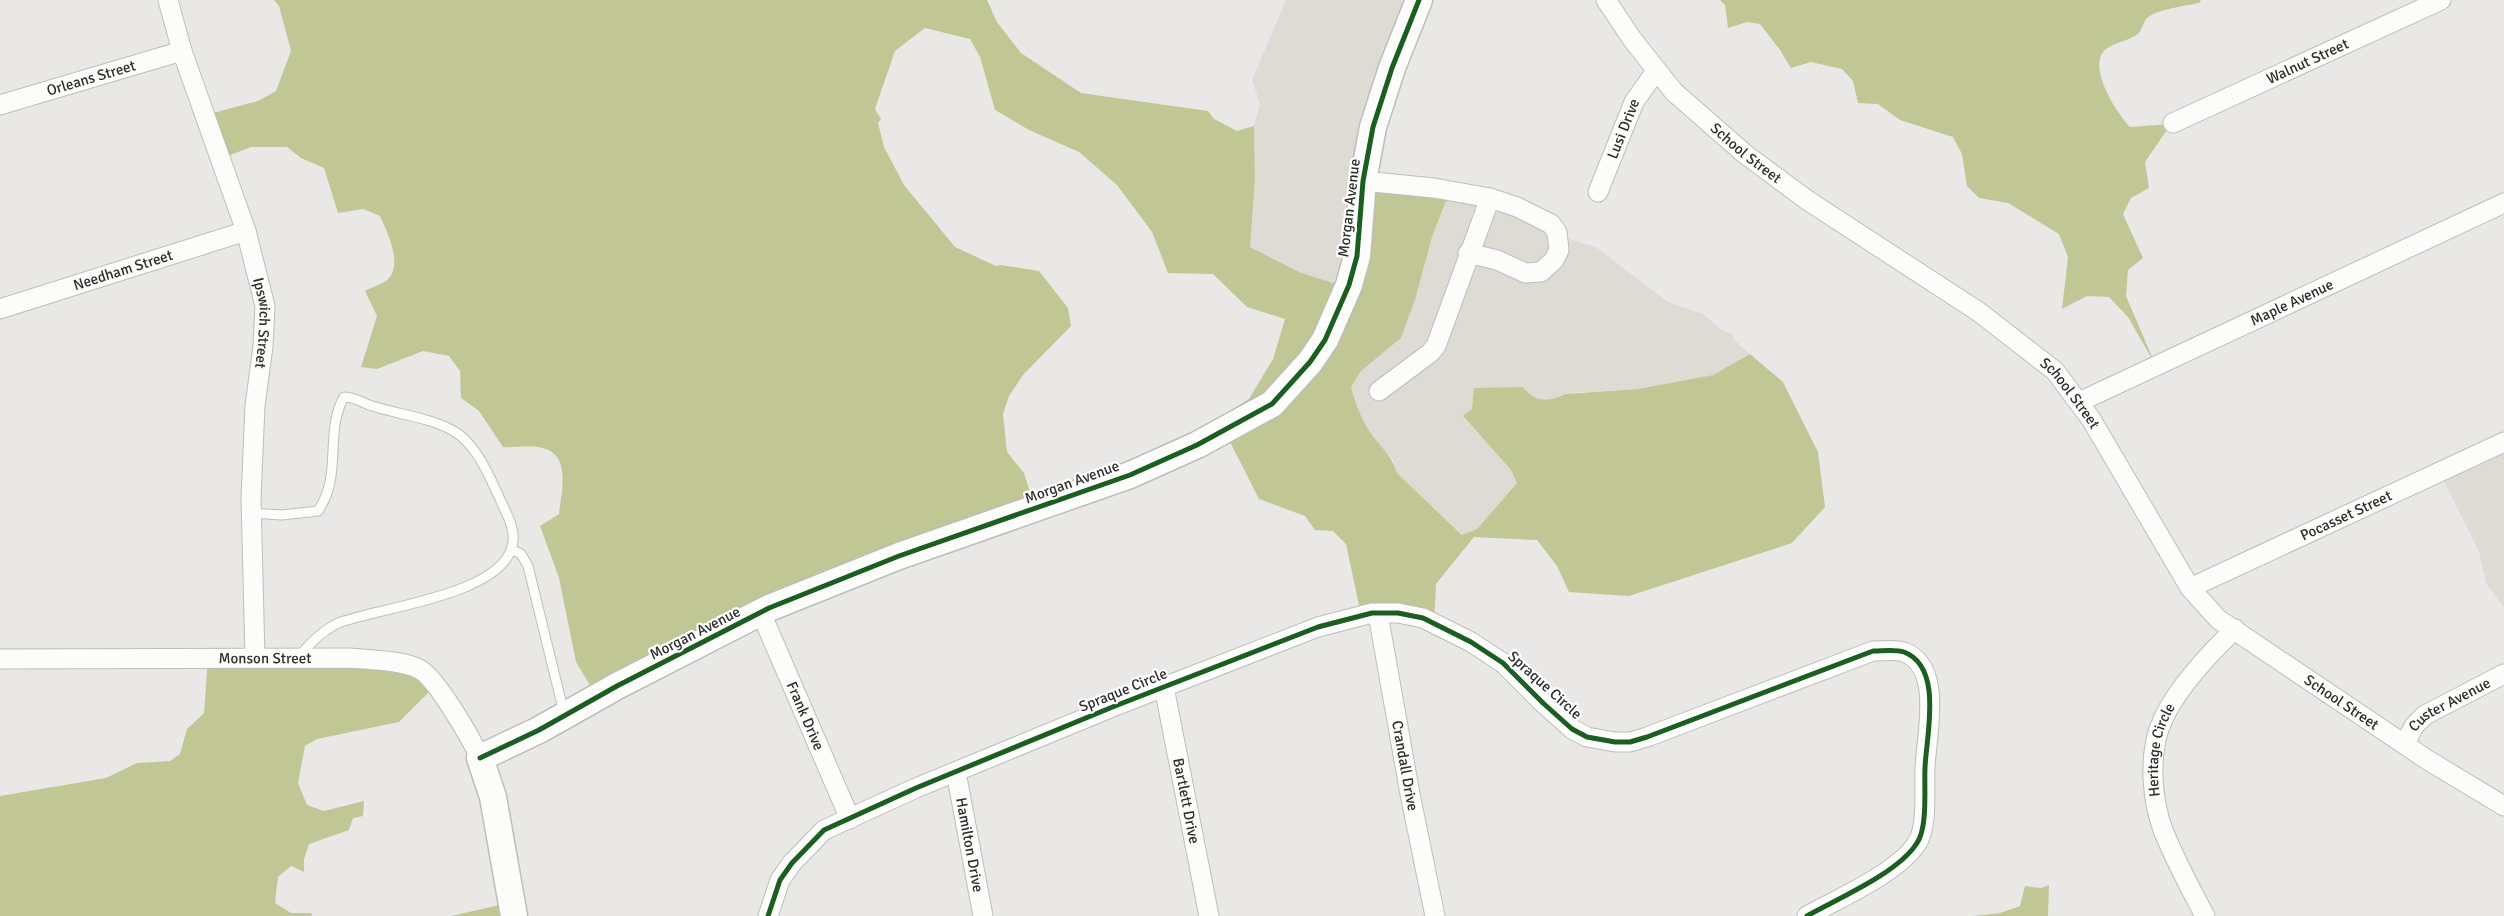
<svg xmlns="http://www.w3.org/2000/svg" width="2504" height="916" viewBox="0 0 2504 916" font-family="Signika,sans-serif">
<rect width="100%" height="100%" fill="#e9e8e6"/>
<path fill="#dedbd4" d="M1286,0h132l-76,286 -43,-14 -49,-25 5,-67 -1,-54 6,-22 -8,-24z
M1449,193l48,7 62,36 37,11 72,55 35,12 19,16 10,4 2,6 16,14 -37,21 -75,14 -72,4 -11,6 -13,2 -14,-7 -54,-6 -2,21 -9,8 48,53 6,13 -40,46 -14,6 -66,-62 -4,-13 -18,-21 -18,-29 -6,-23 10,-16 40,-33 14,-38 17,-63z
M2504,442v166l-18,-25 -7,-31 -39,-79z"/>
<path fill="#c1c794" d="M274,0h713l10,22 24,31 60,40 127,18 6,8 23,12 17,-5 1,54 -5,67 49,25 43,14 19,-98 88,5 -17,44 -17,63 -14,38 -40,33 -10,16c5,19 12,37 25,53 9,11 17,19 21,33l65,62 15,-6 40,-46 -6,-13 -48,-54 9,-7 2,-21 49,-1c12,16 27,15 42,7l73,-5 75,-14 37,-21 33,28 35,70 7,55 -33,36 -163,53 -60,-4 -12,-26 -20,-26 -63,-3 -38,47 -2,38 -73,-7 -15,-71 -13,-13 -18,-1 -10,-14 -46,-17 -33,-65 3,-11 -2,-10 22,-14 24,-40 12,-40 -38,-12 -34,-33 -45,-1 -16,-41 -35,-47 -38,-33 -50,-22 -34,-20 -15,-53 -10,-18 -45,-11 -30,23 -20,58 6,10 -3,4 6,24 20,38 51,62 41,19 5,-1 38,6 29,37 3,18 -48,49 -14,21 -6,18 4,38 17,21 10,32 -438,190 -20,-33 -17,-84 -19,-52 19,-12c2,-20 12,-56 -13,-65 -11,-5 -31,-1 -43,-2l-24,-36 -18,-13 -1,-27 -11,-15 -26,-5 -46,18 -16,-2 16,-51 -12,-25c7,-4 16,-6 22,-11 17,-15 0,-48 -7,-64l-17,-7 -25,4 -14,-45 -23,-10 -14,-11h-36l-31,12 -15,-44 53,-14 18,-10 15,-40 -12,-45z
M1720,0h481l-2,3c-13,3 -42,6 -52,15 -4,4 -5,12 -9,16 -9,7 -23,8 -32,15 -20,17 10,63 24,78l41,-3 -26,38 4,26 -18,10 -8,16 20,44 -15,12 -2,26 29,68 -27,-47 -19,-20 -22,-1 -25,13 6,-52 -9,-23 -51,-31 -29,-5 -12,-12 -5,-32 -9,-17 -53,-17 -22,-16 -20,-1 -5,-22 -11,-12 -31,-7 -20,6 -11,-18 -20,-26 -13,-2 -19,6 -3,-23z
M208,658l193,6 31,25 -33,33 -82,17 -12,7 -7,37 9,22 17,6 40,-10 -1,15 -10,2 -4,12 -40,14 -5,15v13l-13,-6 -13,11 -3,26 16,10h20l1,3h-312v-120l106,-18 31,-15 33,-2 10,-7 7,-25 17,-16z
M2049,885l-1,31h-75l27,-3 20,-7 5,-20 16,2z
M509,903l4,13h-62z"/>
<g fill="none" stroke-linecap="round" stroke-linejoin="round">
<defs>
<path id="lane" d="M251,513l31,2 36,-4c25,-36 6,-79 26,-114 10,0 16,4 25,8 27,9 58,12 83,25 23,12 37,45 47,67 7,16 18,33 13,50 -13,48 -129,60 -171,75 -17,7 -32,22 -43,36
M511,549l10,5 7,12 36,147"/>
<g id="street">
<path id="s1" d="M168,0l14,51 64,180 19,75 -2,40 -8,60 -4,92 4,160"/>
<path id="s2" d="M1606,0l26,39 42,53 71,62 62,46 172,112 76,59 36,48 99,169 28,31 208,140 78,47"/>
<path id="s3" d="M0,105l182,-54"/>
<path id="s4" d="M2173,123l268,-123"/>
<path d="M1363,181l71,7 56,10 27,9 34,17 6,8 2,18 -5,10 -13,12 -16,1 -28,-13 -29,-7"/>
<path id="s5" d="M1598,192l36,-90 22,-31"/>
<path id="s6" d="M0,309l246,-78"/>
<path d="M1379,391l51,-38 6,-7 54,-148"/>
<path id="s7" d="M2079,402l425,-199"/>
<path id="s8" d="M2190,588l314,-146"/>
<path id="s9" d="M761,613l89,206"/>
<path id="s10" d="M1378,614l32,180 25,122"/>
<path id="s11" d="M0,659l350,-1c20,2 51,2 69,11 17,8 53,71 61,89"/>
<path id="s12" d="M1164,687l45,229"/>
<path id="s13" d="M2405,744l9,-18 11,-11 79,-41"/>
<path id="s14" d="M956,772l27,144"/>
<path d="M768,916l12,-36 12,-17 32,-33 92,-42 199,-82 203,-79 54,-14h26l25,5 48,24 32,21 40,40 29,26 15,8 28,5h15l17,-5 226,-86c10,0 22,-2 31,1 40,15 22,85 21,116 -1,19 3,59 -8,75 -19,30 -78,55 -110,73"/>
<path id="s15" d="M2205,916c-15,-28 -30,-56 -42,-86 -11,-30 -14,-70 -4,-101 12,-35 50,-75 76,-100"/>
</g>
<path id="secondary" d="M514,916l-21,-119 -13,-39 59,-28 78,-44 152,-78 130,-52 231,-81 67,-30 75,-41 38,-42 15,-22 24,-55 8,-29 6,-75 10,-54 19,-59 27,-68"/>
</defs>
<use href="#lane" stroke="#bdbdbb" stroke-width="11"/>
<use href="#street" stroke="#bdbdbb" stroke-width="21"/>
<use href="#secondary" stroke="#bdbdbb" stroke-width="29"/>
<use href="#lane" stroke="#fcfcfb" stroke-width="9"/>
<use href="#street" stroke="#fcfcfb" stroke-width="19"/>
<use href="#secondary" stroke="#fcfcfb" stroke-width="26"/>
<defs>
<path id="cycleway" d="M480,758l59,-28 78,-44 152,-78 130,-52 231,-81 67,-30 75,-41 38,-42 15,-22 24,-55 8,-29 6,-75 10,-54 19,-59 27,-68
M768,916l12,-36 12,-17 32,-33 92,-42 199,-82 203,-79 54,-14h26l25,5 48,24 32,21 40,40 29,26 15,8 28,5h15l17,-5 226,-86c10,0 22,-2 31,1 40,15 22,85 21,116 -1,19 3,59 -8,75 -19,30 -78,55 -110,73"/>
</defs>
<use href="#cycleway" stroke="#fff" stroke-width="8"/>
<use href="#cycleway" stroke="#1b5e20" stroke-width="5"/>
</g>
<g text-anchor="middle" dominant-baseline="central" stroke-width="4.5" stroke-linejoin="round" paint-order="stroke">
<g font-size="15" fill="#2d2d2b" stroke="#fff">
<text stroke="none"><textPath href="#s4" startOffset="148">Walnut Street</textPath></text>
<text stroke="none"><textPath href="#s3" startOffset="95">Orleans Street</textPath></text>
<text stroke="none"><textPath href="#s5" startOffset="68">Lusi Drive</textPath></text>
<text stroke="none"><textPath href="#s2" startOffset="209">School Street</textPath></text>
<text transform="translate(1349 208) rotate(-83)">Morgan Avenue</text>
<text stroke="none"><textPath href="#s6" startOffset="129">Needham Street</textPath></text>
<text stroke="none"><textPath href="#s7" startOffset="235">Maple Avenue</textPath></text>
<text stroke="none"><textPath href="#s1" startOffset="338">Ipswich Street</textPath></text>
<text stroke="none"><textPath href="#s2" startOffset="614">School Street</textPath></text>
<text transform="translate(1072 482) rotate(-20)">Morgan Avenue</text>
<text stroke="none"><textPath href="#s8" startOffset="172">Pocasset Street</textPath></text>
<text transform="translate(695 633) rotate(-27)">Morgan Avenue</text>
<text stroke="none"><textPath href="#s11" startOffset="265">Monson Street</textPath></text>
<text transform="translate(1545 685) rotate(42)">Spraque Circle</text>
<text transform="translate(1123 690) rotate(-22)">Spraque Circle</text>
<text stroke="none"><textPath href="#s2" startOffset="1034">School Street</textPath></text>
<text stroke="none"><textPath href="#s13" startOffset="62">Custer Avenue</textPath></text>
<text stroke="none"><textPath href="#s9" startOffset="112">Frank Drive</textPath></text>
<text stroke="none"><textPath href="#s15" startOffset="178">Heritage Circle</textPath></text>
<text stroke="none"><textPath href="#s10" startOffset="154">Crandall Drive</textPath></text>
<text stroke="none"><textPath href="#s12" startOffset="116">Bartlett Drive</textPath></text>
<text stroke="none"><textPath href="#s14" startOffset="74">Hamilton Drive</textPath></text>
</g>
</g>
</svg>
